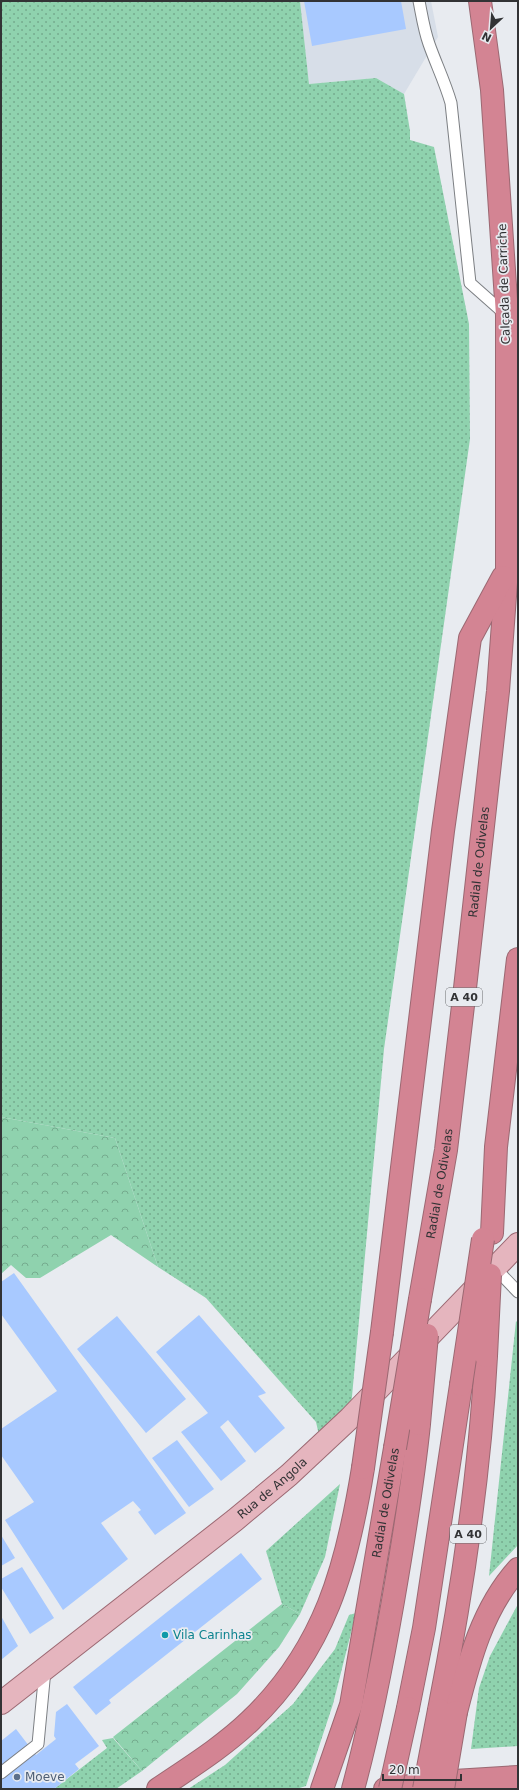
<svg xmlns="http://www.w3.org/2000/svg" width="519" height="1790" viewBox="0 0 519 1790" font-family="'DejaVu Sans',sans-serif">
<defs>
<pattern id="grass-dots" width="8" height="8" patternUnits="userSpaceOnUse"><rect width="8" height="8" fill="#8fd2ae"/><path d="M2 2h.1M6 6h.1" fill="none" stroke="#75ab8e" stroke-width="1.8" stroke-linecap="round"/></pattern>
<pattern id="forest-crowns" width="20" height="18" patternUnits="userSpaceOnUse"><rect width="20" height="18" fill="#8fd2ae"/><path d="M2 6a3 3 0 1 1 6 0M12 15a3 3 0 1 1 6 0" fill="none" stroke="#75ab8e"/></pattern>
</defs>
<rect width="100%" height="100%" fill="#e8ebf0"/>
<path fill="#d7dee8" d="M300,1h131l7,36 -34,57 -28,-16 -67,6z"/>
<path fill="url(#grass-dots)" d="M1,1h299l9,83 67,-6 28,16 6,37v9l24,7 35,177 1,115 -86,610 -34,369 -29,26 -5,-22 -110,-124 -48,-31 -43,-129 -114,-21z
M516,1321l2,2v222l-29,31z
M340,1484l-15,73 -25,57 -18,-10 -16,-53z
M518,1604v142l-47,3 8,-61 11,-32z
M356,1613l-23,91 -27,82 -10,3h-108l37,-24 68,-61 42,-55 14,-34z
M113,1738l29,33 -26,18h-62l53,-41 -5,-8z"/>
<path fill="url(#forest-crowns)" d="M1,1117l114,21 43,129 -47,-32 -71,43h-14l-15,-13 -10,9z
M282,1604l18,10 -21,33 -42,47 -95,77 -29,-34z"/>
<path fill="#a8c9ff" d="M304,1h97l5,28 -94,17z
M14,1273l172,240 -31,22 -17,-23 3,-2 -8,-9 -32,22 27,36 -65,51 -58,-90 29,-18 -33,-47v-26l56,-38 -56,-77v-32z
M199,1315l67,78 -8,3 27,32 -30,25 -27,-33 -8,7 26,34 -25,20 -40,-49 27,-19 -52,-61z
M117,1316l69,83 -40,34 -69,-84z
M177,1440l37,49 -25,18 -37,-49z
M1,1535l14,23 -14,8z
M241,1553l21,26 -153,121 2,3 -15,12 -23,-28z
M22,1567l32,51 -24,16 -29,-47v-8z
M1,1616l17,30 -17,14z
M67,1704l32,42 -24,18 4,5 -25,20h-53v-48l15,-12 20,26 20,-16 -2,-3 2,-24z"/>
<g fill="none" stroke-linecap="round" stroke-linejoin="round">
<defs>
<path id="lane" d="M419,1c3,15 5,29 10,43 7,20 16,38 22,59l19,180 35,31
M495,1268l23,24
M1,1773l37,-29 7,-74"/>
<g id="primary">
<path id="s1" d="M1,1703l234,-183 54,-45 61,-57 168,-174"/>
</g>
<g id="highway">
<path d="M492,1233l4,-86 22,-188"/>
<path id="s2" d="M420,1299l26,-149 18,-153 34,-306 9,-122v-254l-15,-225 -12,-89"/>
<path d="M382,1332l61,-501 27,-193 33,-61"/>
<path d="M408,1708l16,-80 37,-243"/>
<path d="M439,1710c23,-117 41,-235 47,-354"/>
<path d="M456,1712c13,-51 26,-103 62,-143"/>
<path d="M158,1789c31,-21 65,-42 92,-68 75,-72 97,-154 113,-253"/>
<path id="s3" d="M322,1789l29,-84 44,-257"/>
<path d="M353,1789c17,-62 29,-125 40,-188 10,-58 20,-118 26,-177"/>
<path d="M385,1789l69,-8 64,-4"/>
</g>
</defs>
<use href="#lane" stroke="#7c7f83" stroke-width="13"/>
<use href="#primary" stroke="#9b6872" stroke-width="24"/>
<use href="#highway" stroke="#9b6872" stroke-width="24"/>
<use href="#lane" stroke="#fff" stroke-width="11"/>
<use href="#primary" stroke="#e5b5be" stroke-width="22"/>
<use href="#highway" stroke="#d38493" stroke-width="22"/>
<defs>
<path id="highway-bridge" d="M486,1356l4,-81
M461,1385l22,-146
M419,1424l8,-89
M395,1448l25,-149
M363,1468l19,-136
M390,1789l18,-81
M424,1789l15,-79
M443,1789l13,-77"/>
</defs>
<use href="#highway-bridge" stroke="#9b6872" stroke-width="24" stroke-linecap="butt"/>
<use href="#highway-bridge" stroke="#d38493" stroke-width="22"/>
</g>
<circle fill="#0f9aa8" stroke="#e8ebf0" stroke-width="1.5" cx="165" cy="1635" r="4"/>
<circle fill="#5c6f8a" stroke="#e8ebf0" stroke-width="1.5" cx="17" cy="1777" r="4"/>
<g text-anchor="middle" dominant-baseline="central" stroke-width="3.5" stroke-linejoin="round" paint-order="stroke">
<g fill="#e8ebf0" stroke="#696a6d" stroke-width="1">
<rect x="446" y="988" width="36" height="18" rx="3"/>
<rect x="450" y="1525" width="36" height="18" rx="3"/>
</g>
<g font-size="11" font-weight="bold" fill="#323335">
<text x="464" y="997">A 40</text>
<text x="468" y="1534">A 40</text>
</g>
<g font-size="12" fill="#323335" stroke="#e8ebf0">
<text transform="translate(504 284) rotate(-92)">Calçada de Carriche</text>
<text stroke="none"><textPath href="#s2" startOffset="441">Radial de Odivelas</textPath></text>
<text stroke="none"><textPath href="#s2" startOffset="117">Radial de Odivelas</textPath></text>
<text stroke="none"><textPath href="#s1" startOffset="346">Rua de Angola</textPath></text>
<text stroke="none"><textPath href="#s3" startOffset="294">Radial de Odivelas</textPath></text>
</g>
<g font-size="12" fill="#0d838f" stroke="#e8ebf0" text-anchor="start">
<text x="173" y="1635">Vila Carinhas</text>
</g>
<g font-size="12" fill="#4e5e75" stroke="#e8ebf0" text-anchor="start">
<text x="25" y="1777">Moeve</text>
</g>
</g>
<rect width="519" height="1790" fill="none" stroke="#323335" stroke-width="4"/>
<g transform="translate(491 28) rotate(206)" stroke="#e8ebf0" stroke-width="3" paint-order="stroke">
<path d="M0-3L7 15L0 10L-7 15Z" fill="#323335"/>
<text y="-6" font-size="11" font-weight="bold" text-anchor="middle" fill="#323335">N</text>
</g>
<path d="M383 1774v6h78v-6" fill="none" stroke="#323335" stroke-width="2"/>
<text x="389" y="1774" font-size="12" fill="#323335" stroke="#e8ebf0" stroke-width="3" paint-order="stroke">20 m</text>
</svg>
